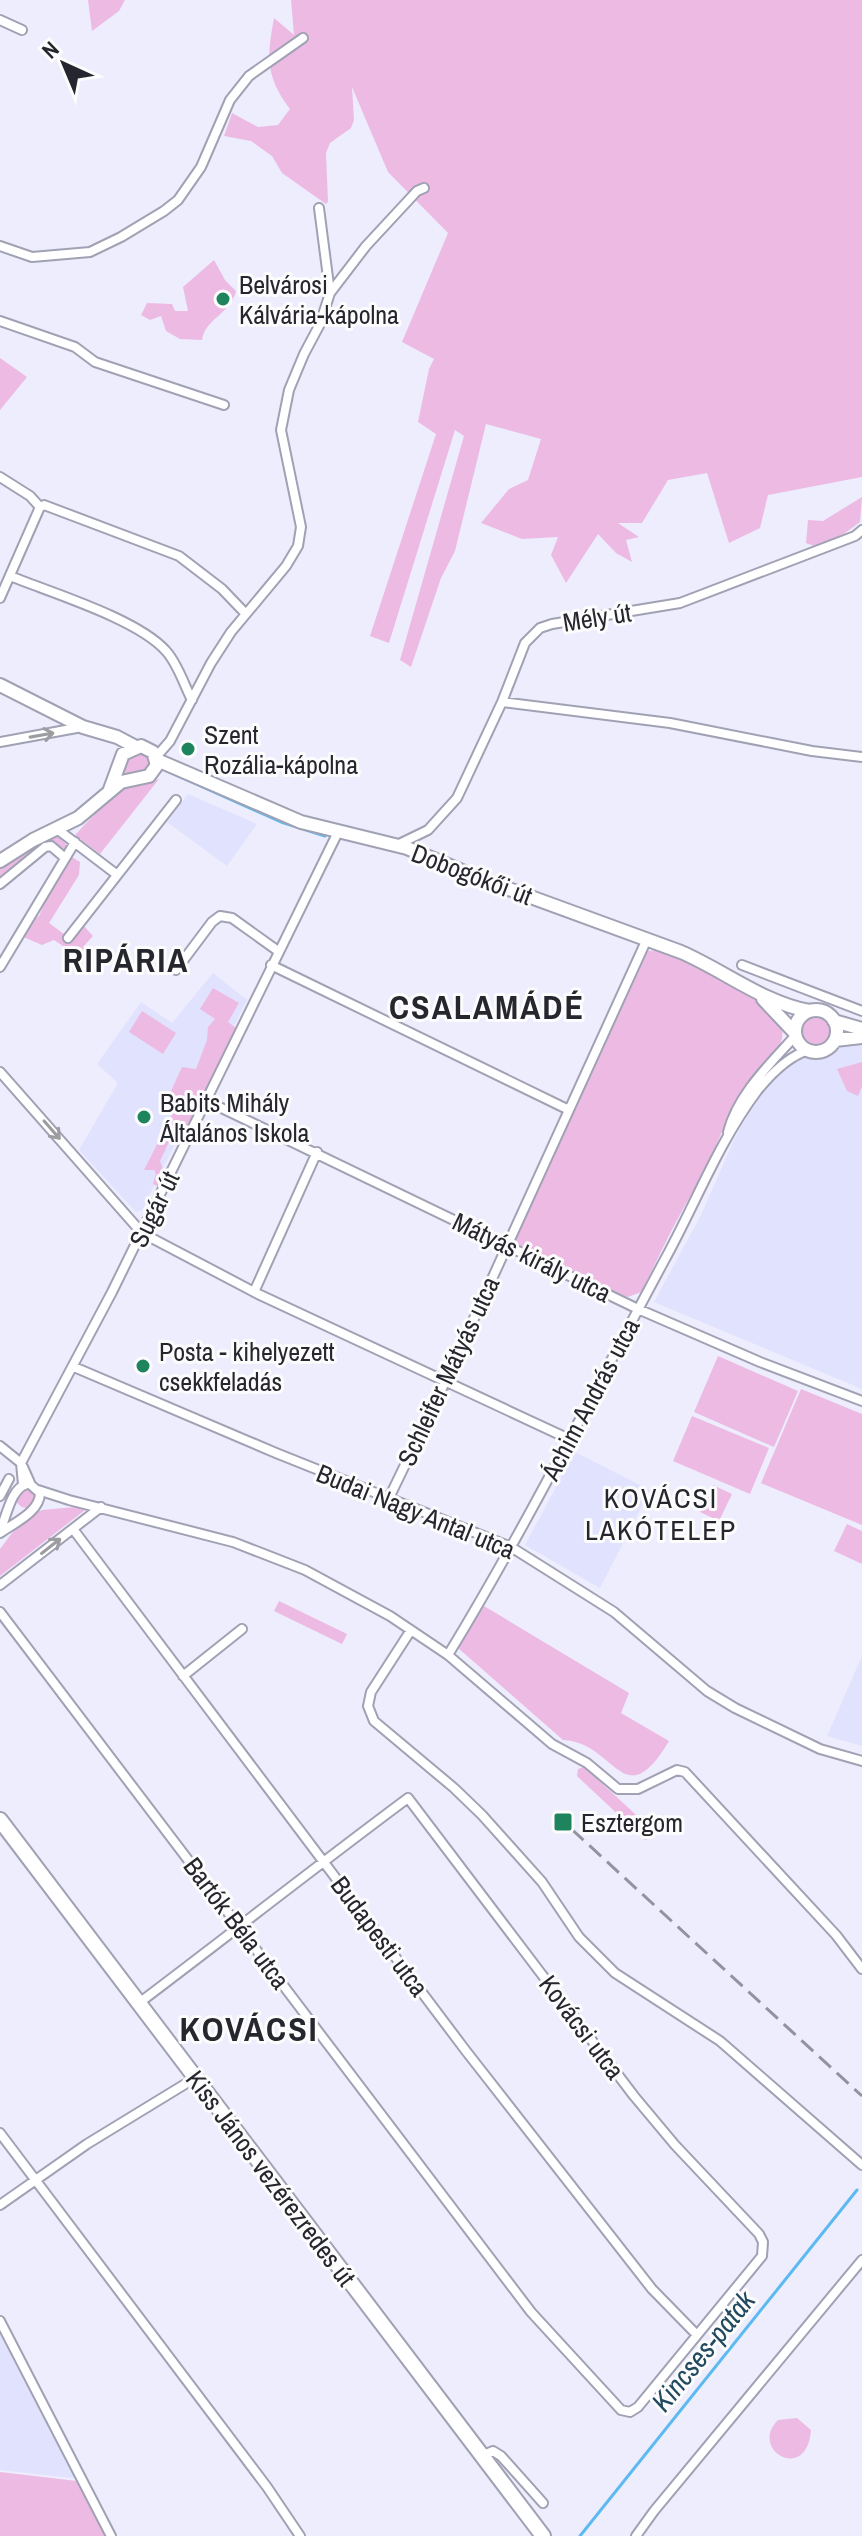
<svg xmlns="http://www.w3.org/2000/svg" width="862" height="2536" viewBox="0 0 862 2536" font-family="'Archivo Narrow',sans-serif">
<rect width="100%" height="100%" fill="#ededfe"/>
<path fill="#e1e2fd" d="M188,794l69,30 -30,42 -60,-44z
M213,973l34,27 -105,210 -6,2 -57,-62 39,-67 -21,-19 44,-62 31,21z
M850,1040h12v349l-208,-87 47,-87 33,-75 23,-43 13,-16 26,-23h12z
M575,1452l75,38 -50,98 -75,-43z
M862,1656v90l-35,-10z
M0,2326l82,153 -82,-9z"/>
<path fill="#edbae4" d="M88,0h37l-6,11 -27,20z
M291,0h571v477l-94,18 -8,33 -31,15 -22,-70 -39,7 -26,43h-24l21,14 -13,3 6,22 -16,-9 -18,-19 -32,49 -15,-28 7,-18 -36,2 -41,-16 28,-34 19,-9 13,-41 -55,-15 -31,127 -14,27 -30,89 -11,-7 64,-224 -9,-6 -66,213 -19,-7 66,-202 -18,-12 11,-53 5,-10 -32,-17 46,-109 -60,-61 -36,-85 2,33 -3,8 -21,15 -4,10 2,49 -2,2 -44,-31 -10,-17 -21,-15 -27,-5 8,-23 26,14 20,-2 12,-16c-25,-33 -23,-53 -16,-91l20,17z
M214,260l11,20 11,11c-5,22 -31,28 -34,49l-22,-1 -14,-8 -5,-15 -11,4 -9,-5 6,-12 25,1 3,7h13l-5,-24z
M0,358l27,19 -27,33z
M862,497l-2,25 -19,14 -27,10 -8,-3 2,-23 15,1z
M149,751l3,19 -25,5 -5,-7 3,-13z
M159,779l-59,75 -25,-19 48,-51 18,2z
M56,834l11,11 -4,5 -12,-5 -51,32v-11z
M72,857l8,5 -1,13 -30,48 15,11 18,-10 11,12 -10,11 19,20 1,6 -49,-33 -12,5 -21,-9 9,-14 9,-6 13,-30z
M659,950c30,13 110,44 122,76 9,22 -25,44 -35,60 -22,35 -34,74 -55,109 -19,32 -33,64 -50,97l-13,5 -25,-9 -90,-43 135,-294z
M213,988l26,15 -11,19 8,6 -1,6 -46,89 -20,19 -9,19 5,14 -6,12 -6,-3 3,-10 -2,-4h-10l30,-59 -8,-9 16,-35 14,2 11,-29 1,-13 7,-8 -15,-10z
M142,1011l34,22 -13,21 -34,-22z
M799 1031a17 17 0 1 1 34 0a17 17 0 1 1-34 0Z
M862,1062v24l-4,10 -11,-5 -10,-22z
M718,1356l80,35 -24,56 -80,-35z
M801,1389l61,25v111l-101,-42z
M692,1416l77,32 -19,46 -77,-33z
M713,1485l19,9 -13,27 -19,-9z
M16 1498a10 10 0 1 1 20 0a10 10 0 1 1-20 0Z
M75,1507l10,3 -85,66v-27l21,-28 21,-11z
M847,1524l15,7v33l-28,-13z
M279,1601l68,33 -5,10 -68,-33z
M484,1606l145,87 -8,20 48,28c-46,77 -53,1 -106,-1l-105,-92z
M584,1767l62,57 3,4 2,10 -6,2 -5,-5 7,-8 -14,-12 -7,7 -49,-46 1,-7z
M797,2418l14,12c-4,54 -63,20 -33,-10z
M0,2472l77,9 28,55h-105z"/>
<g fill="none" stroke-linecap="round" stroke-linejoin="round">
<path stroke="#5cbaee" stroke-width="3" d="M167,771l114,51 44,14
M580,2536l277,-346"/>
<defs>
<path id="street" d="M0,20l22,10
M319,208l11,85
M0,246l32,11 58,-5 31,-15 43,-26 14,-11 23,-33 29,-67 19,-24 54,-38
M0,321l75,26 20,15 129,43
M0,477l30,19 10,11
M10,576c42,17 128,43 156,75 12,13 18,34 26,49
M0,598l40,-91 4,-2 135,51 43,33 23,24
M502,702l168,21 142,28 50,6
M0,742l82,-15
M156,757l14,-16 41,-78 20,-31 55,-66 12,-20 3,-19 -20,-97 8,-40 15,-36 16,-30 10,-31 36,-47 51,-55 7,-3
M57,829l59,45
M397,845l31,-15 29,-32 45,-96 23,-59 15,-15 12,-4 128,-21 175,-67 7,-6
M0,884l45,-37 6,-1 14,12
M68,938l108,-138
M271,965l298,145
M742,965l120,46
M0,967l75,-125
M176,970l36,-48 8,-6 12,2 46,33
M0,1072l142,161 116,61 311,145
M207,1101l431,208 122,53 102,39
M728,1132c10,-38 42,-68 68,-97
M254,1292l63,-140
M74,1367l202,86 235,94 103,65 93,79 28,17 85,41 42,12
M0,1446l21,17
M23,1484l-2,-21 91,-171 227,-462
M38,1490l31,10 164,42 72,28 85,46 58,39 104,89 35,19 31,26h20l39,-19 8,2 151,163 26,34
M0,1496l9,-17
M389,1498l56,-116 202,-443
M73,1529l393,522 186,238 45,46
M0,1531c7,-16 11,-43 27,-47
M0,1533c14,-10 40,-21 40,-40l-9,-8 -8,-18
M0,1585l101,-78
M0,1612l531,700 90,98 9,2 8,-5 124,-151 1,-14 -4,-8 -84,-89 -41,-49 -226,-298c-90,67 -179,137 -269,205
M411,1630l-40,62 -3,14 6,15 80,67 28,27 60,67 37,55 36,36 105,68 142,124
M448,1655c78,-128 145,-262 216,-394 31,-56 54,-118 93,-170 13,-16 31,-35 52,-41
M183,1676l59,-47
M0,2133l267,354 33,49
M0,2205l87,-61 108,-66
M0,2321l111,215
M481,2456l12,-5 8,5 42,47
M636,2536l18,-25 208,-251"/>
<path id="secondary" d="M0,685l83,42 34,10 19,10
M157,760l144,62 106,26 69,29 205,75c42,18 83,51 128,59
M0,861l33,-21 45,-22 43,-36 28,-6 8,-11 -4,-13 -12,-6 -18,8 -14,38
M763,999l32,34
M795 1031a21 21 0 1 1 42 0a21 21 0 1 1-42 0Z
M834,1021l28,8
M835,1040l27,-3"/>
<path id="primary" d="M0,1820l543,716"/>
</defs>
<use href="#street" stroke="#a0a1b3" stroke-width="12"/>
<use href="#secondary" stroke="#a0a1b3" stroke-width="16"/>
<use href="#primary" stroke="#a0a1b3" stroke-width="18"/>
<use href="#street" stroke="#fff" stroke-width="8"/>
<use href="#secondary" stroke="#fff" stroke-width="12"/>
<use href="#primary" stroke="#fff" stroke-width="14"/>
<path stroke="#93939f" stroke-width="3" stroke-dasharray="16 8" stroke-linecap="butt" d="M554,1813l308,283"/>
</g>
<defs><path id="oneway-shaft" d="M-6 0H5M1.5-3L5.5 0L1.5 3" fill="none" stroke-width="1.6" stroke-linecap="round" stroke-linejoin="round" transform="scale(2)"/></defs>
<g stroke="#9d9da1">
<use href="#oneway-shaft" transform="translate(42 735) rotate(-10)"/>
<use href="#oneway-shaft" transform="translate(52 1130) rotate(49)"/>
<use href="#oneway-shaft" transform="translate(51 1546) rotate(-38)"/>
</g>
<g fill="#1e845e" stroke="#fcfcfc" stroke-width="3">
<circle cx="223" cy="299" r="8"/>
<circle cx="188" cy="749" r="8"/>
<circle cx="144" cy="1117" r="8"/>
<circle cx="143" cy="1366" r="8"/>
<rect x="553" y="1812" width="20" height="20" rx="4"/>
</g>
<g text-anchor="middle" dominant-baseline="central" stroke-width="6" stroke-linejoin="round" paint-order="stroke">
<g font-size="26" fill="#26262e" stroke="#fcfcfc" text-anchor="start">
<text x="239" y="284">Belvárosi<tspan x="239" dy="30">Kálvária-kápolna</tspan></text>
<text x="204" y="734">Szent<tspan x="204" dy="30">Rozália-kápolna</tspan></text>
<text x="160" y="1102">Babits Mihály<tspan x="160" dy="30">Általános Iskola</tspan></text>
<text x="159" y="1351">Posta - kihelyezett<tspan x="159" dy="30">csekkfeladás</tspan></text>
<text x="581" y="1822">Esztergom</text>
</g>
<g font-size="26" fill="#26262e" stroke="#fcfcfc">
<text transform="translate(597 617) rotate(-9)">Mély út</text>
<text transform="translate(472 874) rotate(21)">Dobogókői út</text>
<text transform="translate(154 1209) rotate(-64)">Sugár út</text>
<text transform="translate(532 1257) rotate(26)">Mátyás király utca</text>
<text transform="translate(448 1371) rotate(-65)">Schleifer Mátyás utca</text>
<text transform="translate(590 1399) rotate(-62)">Áchim András utca</text>
<text transform="translate(416 1511) rotate(22)">Budai Nagy Antal utca</text>
<text transform="translate(237 1923) rotate(53)">Bartók Béla utca</text>
<text transform="translate(380 1936) rotate(53)">Budapesti utca</text>
<text transform="translate(582 2027) rotate(53)">Kovácsi utca</text>
<text transform="translate(271 2178) rotate(53)">Kiss János vezérezredes út</text>
</g>
<g font-size="28" letter-spacing="2" fill="#26262e" stroke="#fcfcfc">
<text x="661" y="1498">KOVÁCSI<tspan x="661" dy="32">LAKÓTELEP</tspan></text>
</g>
<g font-size="28" font-style="italic" fill="#21495f" stroke="#fcfcfc">
<text transform="translate(703 2351) rotate(-51)">Kincses-patak</text>
</g>
<g font-size="34" font-weight="bold" letter-spacing="2" fill="#26262e" stroke="#fcfcfc">
<text x="126" y="960">RIPÁRIA</text>
<text x="487" y="1007">CSALAMÁDÉ</text>
<text x="249" y="2029">KOVÁCSI</text>
</g>
</g>
<g transform="translate(64 64) rotate(316)" stroke="#fcfcfc" stroke-width="6" paint-order="stroke">
<path d="M0-6L14 30L0 20L-14 30Z" fill="#26262e"/>
<text y="-12" font-size="22" font-weight="bold" text-anchor="middle" fill="#26262e">N</text>
</g>
</svg>
